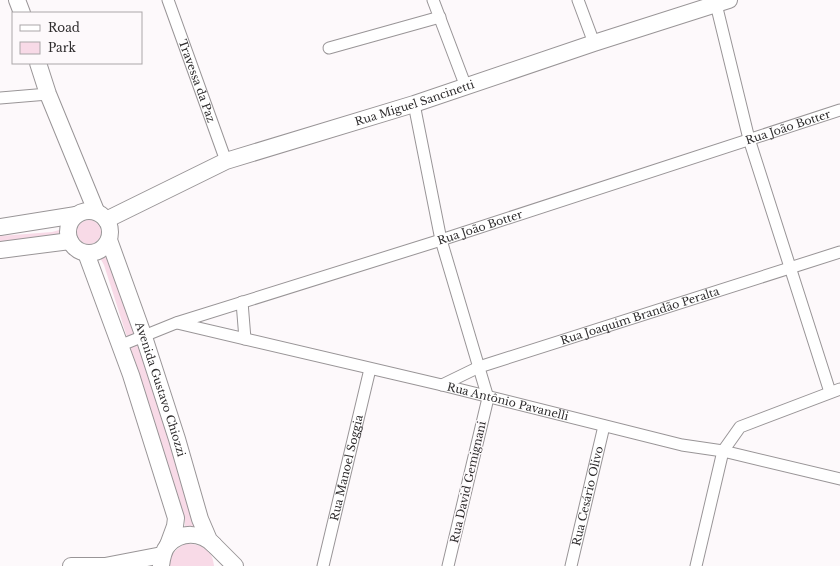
<svg xmlns="http://www.w3.org/2000/svg" width="840" height="566" viewBox="0 0 840 566" font-family="'Libre Baskerville',serif">
<rect width="100%" height="100%" fill="#fdf9fb"/>
<path fill="#f8dae7" d="M77 232a12 12 0 1 1 24 0a12 12 0 1 1-24 0Z
M63,229v11l-63,4v-8l52,-4z
M111,251l87,278 -13,1v-11l-81,-254 -5,-9z
M184,544c16,-1 29,4 30,22h-45c-1,-10 7,-16 15,-22z"/>
<g fill="none" stroke-linecap="round" stroke-linejoin="round">
<defs>
<g id="street">
<path id="s1" d="M168,0l58,161"/>
<path d="M433,0l33,87"/>
<path d="M578,0l16,43"/>
<path d="M715,0l34,139 81,253"/>
<path d="M329,48l111,-31"/>
<path d="M0,98l48,-4"/>
<path d="M414,104l27,136 47,158 -40,168"/>
<path d="M242,302l3,37"/>
<path id="s2" d="M177,323l265,62 240,60 41,6 117,28"/>
<path id="s3" d="M119,346l57,-23 265,-83 399,-130"/>
<path id="s4" d="M442,385l37,-18 361,-115"/>
<path id="s5" d="M323,566l47,-197"/>
<path id="s6" d="M571,566l33,-140"/>
<path d="M696,566l27,-115 17,-24 100,-38"/>
</g>
<g id="secondary">
<path d="M17,0l5,13"/>
<path d="M38,63l10,31 48,117"/>
<circle cx="89" cy="232" r="21"/>
<path id="s7" d="M106,220l120,-59 188,-57 180,-61 135,-43"/>
<path d="M0,227l76,-12"/>
<path id="s8" d="M109,240l35,97 33,102 23,80 9,21 26,26"/>
<path d="M0,250l70,-9"/>
<path d="M86,253l45,122 45,143 -1,8 -7,19"/>
<path d="M71,566h34l57,-11"/>
<path d="M161,566c1,-8 2,-15 7,-21 13,-14 33,-13 46,0"/>
</g>
</defs>
<use href="#street" stroke="#999597" stroke-width="13"/>
<use href="#secondary" stroke="#999597" stroke-width="18"/>
<use href="#street" stroke="#fff" stroke-width="11"/>
<use href="#secondary" stroke="#fff" stroke-width="16"/>
</g>
<g text-anchor="middle" dominant-baseline="central" stroke-width="3" stroke-linejoin="round" paint-order="stroke">
<g font-size="11" fill="#2f2d2e" stroke="#fdf9fb">
<text stroke="none"><textPath href="#s1" startOffset="86">Travessa da Paz</textPath></text>
<text stroke="none"><textPath href="#s7" startOffset="331">Rua Miguel Sancinetti</textPath></text>
<text stroke="none"><textPath href="#s3" startOffset="704">Rua João Botter</textPath></text>
<text stroke="none"><textPath href="#s3" startOffset="380">Rua João Botter</textPath></text>
<text stroke="none"><textPath href="#s4" startOffset="210">Rua Joaquim Brandão Peralta</textPath></text>
<text stroke="none"><textPath href="#s8" startOffset="158">Avenida Gustavo Chiozzi</textPath></text>
<text stroke="none"><textPath href="#s2" startOffset="340">Rua Antônio Pavanelli</textPath></text>
<text stroke="none"><textPath href="#s5" startOffset="101">Rua Manoel Soggia</textPath></text>
<text transform="translate(468 482) rotate(-77)">Rua David Gemignani</text>
<text stroke="none"><textPath href="#s6" startOffset="72">Rua Cesário Olivo</textPath></text>
</g>
</g>
<rect x="12" y="12" width="130" height="52" fill="#fdf9fb" stroke="#aba7a9"/>
<rect x="20" y="25" width="20" height="6" fill="#ffffff" stroke="#aba7a9"/>
<text x="48" y="32" font-size="12" fill="#2f2d2e">Road</text>
<rect x="20" y="42" width="20" height="12" fill="#f8dae7" stroke="#aba7a9"/>
<text x="48" y="52" font-size="12" fill="#2f2d2e">Park</text>
</svg>
